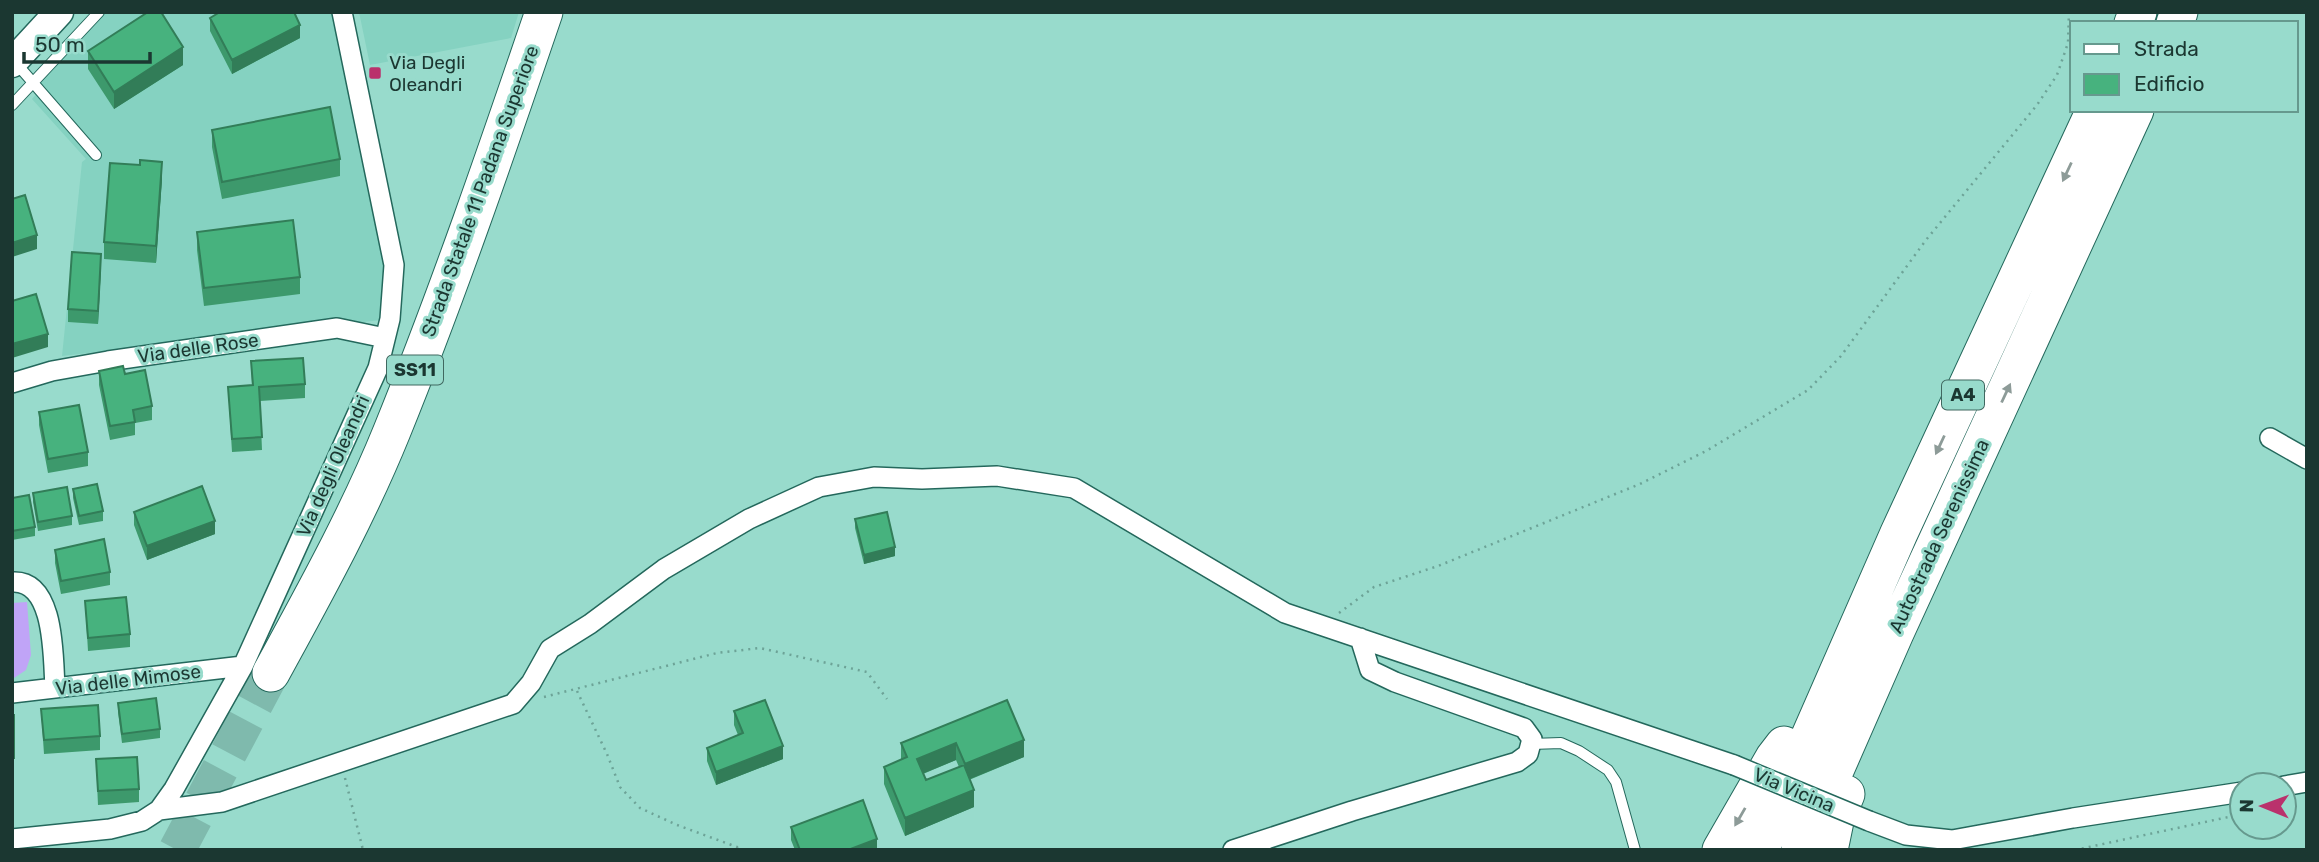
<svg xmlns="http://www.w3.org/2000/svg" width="2319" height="862" viewBox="0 0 2319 862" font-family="Rubik,sans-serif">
<rect width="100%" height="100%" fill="#98dbcc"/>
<path fill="#85d2c1" d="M99,12h243l52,253 -4,54 -328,37 20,-194 4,-3 -54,-60 8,-9 -5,-7z
M359,12h160l-8,26 -141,27z"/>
<path fill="#c0a4f7" d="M27,602l4,53 -5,15 -12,8 -2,-75z"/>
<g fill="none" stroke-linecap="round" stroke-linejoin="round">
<path stroke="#7fbaad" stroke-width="37" stroke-dasharray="37 18" stroke-linecap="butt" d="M177,850l94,-177"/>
<defs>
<path id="lane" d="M15,62l81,93
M12,105l87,-93
M1531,744l30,-1 18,8 29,19 8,12 19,68"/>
<path id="street" d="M12,383l40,-12 56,-10 229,-33 48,10
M2270,438l37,21
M12,582c44,-3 41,78 43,106
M12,693l231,-27
M2284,786l23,-4
M159,810l63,-8 291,-98 18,-21 19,-34 40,-25 74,-55 85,-50 70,-32 55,-10 48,2 75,-3 77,12 211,125 449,152
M1869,821l37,14 46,5 121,-22 169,-26
M12,839l98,-10 32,-8 17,-11 15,-21 69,-123 135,-298 12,-49 4,-54 -52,-253
M1233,850l119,-39 165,-49 11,-8 4,-15 -8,-11 -129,-46 -25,-12 -10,-32"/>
<path id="secondary" d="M12,63l47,-51"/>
<path id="highway" d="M2133,23l5,-11
M2175,23l4,-11
M271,673c43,-79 87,-158 121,-242 56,-138 104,-278 152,-419
M1721,850l53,-92 10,-13
M1760,850l139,-317 196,-423
M1800,850l95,-217 240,-523
M1829,850l6,-29 11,-27"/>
</defs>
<use href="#lane" stroke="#24685c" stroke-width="12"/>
<use href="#street" stroke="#24685c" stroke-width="22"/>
<use href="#secondary" stroke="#24685c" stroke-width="31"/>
<use href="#highway" stroke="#24685c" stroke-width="39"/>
<path stroke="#6da397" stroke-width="2.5" stroke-dasharray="2 5" stroke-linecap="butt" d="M1339,613l35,-26 64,-21 202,-82 66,-33 102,-61 33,-34 85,-116 111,-135 20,-30 11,-32 1,-31
M577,691l30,63 13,33 20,21 37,17 60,22 1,3
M544,697l173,-44 43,-5 107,24 20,27
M345,778l18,72
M2075,850l158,-34v-3"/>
<use href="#lane" stroke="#fff" stroke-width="10"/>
<use href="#street" stroke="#fff" stroke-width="19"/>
<use href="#secondary" stroke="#fff" stroke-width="28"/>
<use href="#highway" stroke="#fff" stroke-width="37"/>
<defs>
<path id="street-bridge" d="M1734,765l135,56"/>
</defs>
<use href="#street-bridge" stroke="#24685c" stroke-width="22" stroke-linecap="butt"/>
<use href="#street-bridge" stroke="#fff" stroke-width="19"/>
</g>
<path fill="#3d996c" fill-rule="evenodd" d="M210,18l90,20 -68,36 -22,-43z
M88,51l95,14 -69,44 -26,-40z
M212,130l128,29v17l-118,23 -10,-52z
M162,179l-6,84 -52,-4v-17z
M197,232l103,45v17l-96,12 -7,-56z
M101,267l-3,57 -30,-2v-13z
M251,361l54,23v14l-45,3 2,49 -30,2 -4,-65 24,-1z
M99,371l26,3 27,32v14l-17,3v12l-25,5 -11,-55z
M39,412l49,40v14l-40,7 -9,-48z
M73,489l30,22v10l-24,4 -6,-27z
M33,493l39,23v9l-34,6 -5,-29z
M12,498l23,29v9l-23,4z
M134,512l81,22 -68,26 -13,-35z
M855,519l40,37 -31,8 -9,-36z
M55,550l55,22v13l-49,9 -6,-31z
M85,601l45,33v13l-42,4z
M1007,700l17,57 -55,23 5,27 -69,29 -21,-52v-17l17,-7v-17zM956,760l3,7 -33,13 -3,-6z
M118,703l42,26v9l-38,5 -4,-31z
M41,709l59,27v14l-56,4z
M734,711l49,48 -67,26 -9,-24v-13l31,-13 -4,-10z
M12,715h2v57h-2z
M96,759l43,30v13l-41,3z
M791,827l86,23h-82l-4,-10z"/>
<path fill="#327d58" d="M300,25v13l-68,36v-14z
M183,47v18l-69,44v-17z
M162,162v17l-6,84v-17z
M37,235v14l-25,8v-14z
M101,254v13l-3,57v-13z
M48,334v13l-36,11v-14z
M215,521v13l-68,26v-14z
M895,547v9l-31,8v-9z
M1024,740v17l-59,24v-17z
M956,743v17l-39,16v-17z
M783,746v13l-67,26v-13z
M974,790v17l-69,29v-18z
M877,839v11h-29z"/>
<path fill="#47b27e" stroke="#327d58" stroke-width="2" d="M148,12h13l22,35 -69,45 -26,-41z
M220,12h74l6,13 -68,35 -22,-42z
M330,107l10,52 -118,23 -10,-52z
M140,160l22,2 -6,84 -52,-4 6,-79 30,2z
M25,195l12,40 -25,8v-44z
M293,220l7,57 -96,11 -7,-56z
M72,252l29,2 -3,57 -30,-2z
M36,294l12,40 -36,10v-43z
M303,358l2,26 -46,3 3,50 -30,2 -4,-52 25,-2 -2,-24z
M123,366l2,8 20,-4 7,36 -19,4 2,12 -25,4 -11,-55z
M79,405l9,47 -40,7 -9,-47z
M97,484l6,27 -24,5 -6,-27z
M202,486l13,35 -68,25 -13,-34z
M67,487l5,29 -34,6 -5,-29z
M29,495l6,32 -23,4v-33z
M887,512l8,35 -31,8 -9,-36z
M104,539l6,33 -49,9 -6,-31z
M126,597l4,37 -42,4 -3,-37z
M156,698l4,31 -38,5 -4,-31z
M765,700l18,46 -67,26 -9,-24 36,-15 -9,-22z
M1007,700l17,40 -59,24 -9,-21 -39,16 9,21 38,-15 10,25 -69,28 -21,-51 23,-10 -6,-14z
M98,705l2,31 -56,4 -3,-31z
M12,715h2v43h-2z
M137,757l2,32 -41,2 -2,-32z
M863,800l14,39 -29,11h-48l-9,-23z"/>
<defs><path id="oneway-solid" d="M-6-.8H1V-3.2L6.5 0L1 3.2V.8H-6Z" transform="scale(1.75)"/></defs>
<g fill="#8d9b98">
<use href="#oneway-solid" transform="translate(2067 172) rotate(115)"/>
<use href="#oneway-solid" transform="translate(2006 393) rotate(-65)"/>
<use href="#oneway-solid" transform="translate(1940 445) rotate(115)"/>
<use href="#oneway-solid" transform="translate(1740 817) rotate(120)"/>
</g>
<rect fill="#ba316c" stroke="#98dbcc" stroke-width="2.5" x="368" y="66" width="14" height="14" rx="3.5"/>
<g text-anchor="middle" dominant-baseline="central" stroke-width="6" stroke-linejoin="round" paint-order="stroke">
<g fill="#98dbcc" stroke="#406860" stroke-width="2">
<rect x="387" y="355.5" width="56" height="29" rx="5"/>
<rect x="1942" y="380.5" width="42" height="29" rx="5"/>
</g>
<g font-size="18" font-weight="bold" fill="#1b3731">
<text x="415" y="370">SS11</text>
<text x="1963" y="395">A4</text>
</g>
<g font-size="19" fill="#1b3731" stroke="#98dbcc" text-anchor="start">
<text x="389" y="62">Via Degli<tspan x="389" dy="22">Oleandri</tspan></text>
</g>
<g font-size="19" fill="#1b3731" stroke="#98dbcc">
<text transform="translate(480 191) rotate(-70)">Strada Statale 11 Padana Superiore</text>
<text transform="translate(198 348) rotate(-8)">Via delle Rose</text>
<text transform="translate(333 466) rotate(-66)">Via degli Oleandri</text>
<text transform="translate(1939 536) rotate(-65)">Autostrada Serenissima</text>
<text transform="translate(128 680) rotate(-7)">Via delle Mimose</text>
<text transform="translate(1794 790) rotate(23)">Via Vicina</text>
</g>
</g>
<rect width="2319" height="862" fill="none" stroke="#1b3731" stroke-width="28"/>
<rect x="2070" y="21" width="228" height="91" fill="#98dbcc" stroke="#66998e" stroke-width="2"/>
<rect x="2084" y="44" width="35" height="10" fill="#ffffff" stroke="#66998e" stroke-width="2"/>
<text x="2134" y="56" font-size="21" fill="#1b3731">Strada</text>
<rect x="2084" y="74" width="35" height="21" fill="#47b27e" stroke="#66998e" stroke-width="2"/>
<text x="2134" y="91" font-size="21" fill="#1b3731">Edificio</text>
<g transform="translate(2263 806) rotate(271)"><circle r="33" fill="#98dbcc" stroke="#66998e" stroke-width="2"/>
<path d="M0-5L12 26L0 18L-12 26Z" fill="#ba316c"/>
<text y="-10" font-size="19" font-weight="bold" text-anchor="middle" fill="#1b3731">N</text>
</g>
<path d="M24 52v10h126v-10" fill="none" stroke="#1b3731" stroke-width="3.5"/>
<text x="35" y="52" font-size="21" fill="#1b3731" stroke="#98dbcc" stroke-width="5" paint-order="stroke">50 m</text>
</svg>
